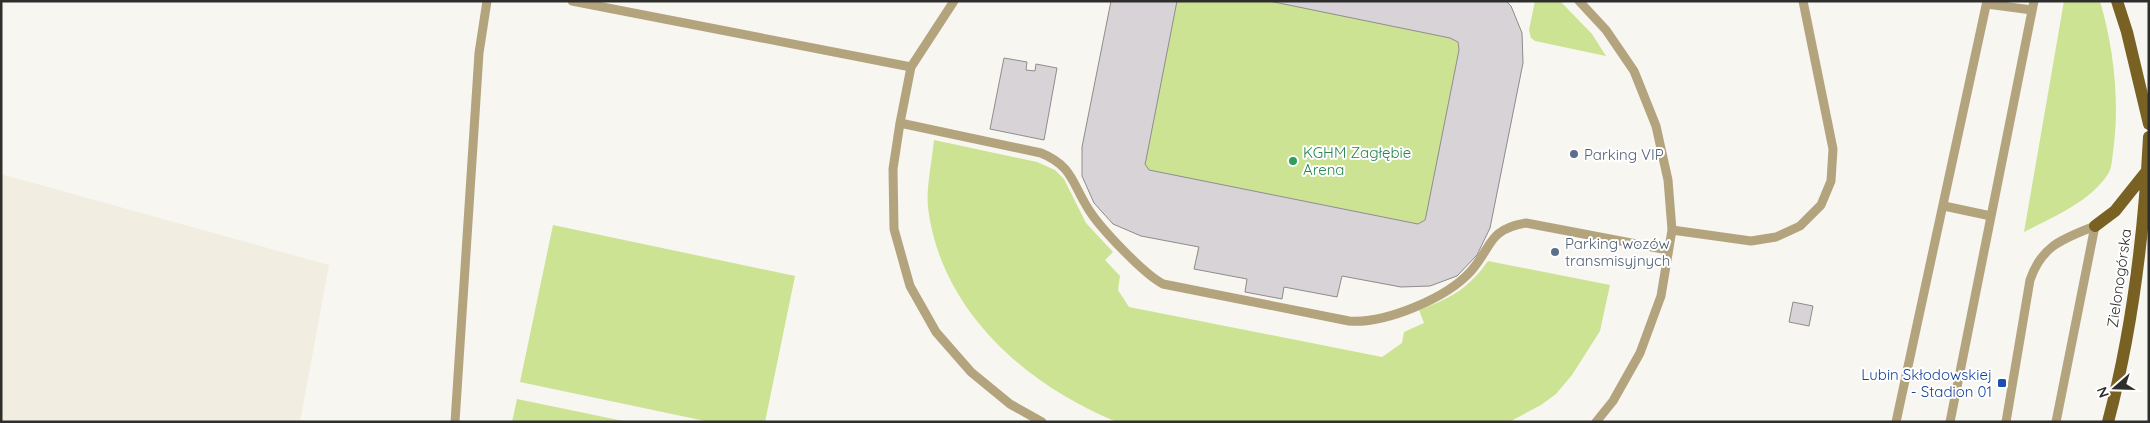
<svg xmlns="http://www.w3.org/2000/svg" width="2150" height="423" viewBox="0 0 2150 423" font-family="Quicksand,sans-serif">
<rect width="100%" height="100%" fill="#f7f6f1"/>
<path fill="#f1eee1" d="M1,174l328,91 -29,157h-299z"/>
<path fill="#cce394" d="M1111,1h395l5,5 11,27 1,30 -33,165 -13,27 -20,21 -27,10 -29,1 -59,-11 -5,21 -53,-10 -2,12 -37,-7 2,-13 -53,-10 4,-22 -57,-11 -28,-12 -19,-21 -12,-27v-29z
M1535,1h25l32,33 14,22 -71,-15 -4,-3 -2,-8z
M2064,1h36c14,48 20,101 13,151 -1,7 -1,16 -5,22 -18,28 -55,43 -84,58z
M934,140l103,22 18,8 9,9 22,44 27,29 -8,8 15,16 -2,14 11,17 253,50 20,-14 2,-11 20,-9 -5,-13c32,-12 49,-21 69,-49l122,24 -10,46 -28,44 -16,19 -15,11 -32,17h-392c-91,-37 -176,-111 -189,-214 -2,-21 4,-46 6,-68z
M553,225l242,51 -30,146h-55l-190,-40z
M517,399l111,23h-116z"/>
<path fill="#d8d3d6" stroke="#908c8e" d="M1111,1h66l-31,159 -1,4 4,6 269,54 7,-4 1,-4 33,-166 -1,-8 -8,-4 -181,-37h237l5,5 11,27 1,30 -33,165 -13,27 -20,21 -27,10 -29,1 -59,-11 -5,21 -53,-10 -2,12 -37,-7 2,-13 -53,-10 5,-22 -58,-11 -28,-12 -19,-21 -12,-27v-29z
M1004,58l23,4 -1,8 9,1 1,-7 21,4 -13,72 -54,-11z
M1793,302l20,4 -4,20 -20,-4z"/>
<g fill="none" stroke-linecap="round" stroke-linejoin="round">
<path stroke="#b4a47e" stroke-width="9" d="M572,1l339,66
M954,1l-43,66 -11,56 -7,46 1,60 16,57 26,46 35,40 39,32 32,18
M1579,1l27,29 28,41 22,55 12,54 4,50 -11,66 -21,57 -27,48 -17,21
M1987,4l45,6
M900,123l141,30c32,13 31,31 48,57 12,19 55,64 74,74l186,37c36,3 98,-23 122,-50 22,-25 16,-41 55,-48l142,27
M1944,206l47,10
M1672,230l79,11 25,-4 24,-11 21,-21 10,-24 2,-32 -30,-148
M455,422l24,-369 8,-52
M1896,422l91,-421
M1950,422l84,-421
M2006,422l24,-142c12,-35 33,-41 65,-54
M2056,422l39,-196"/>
<path stroke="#786123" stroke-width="12" d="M2117,1l10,31 22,92
M2095,226l20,-15 32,-40
M2108,422c25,-94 36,-188 41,-285"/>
</g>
<g fill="#5c6f8a" stroke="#fff" stroke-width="2">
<circle cx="1574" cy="154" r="5"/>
<circle cx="1555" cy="252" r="5"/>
</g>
<circle fill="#2e9e5b" stroke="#fff" stroke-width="2" cx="1293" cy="161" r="5"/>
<rect fill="#1a4fb4" stroke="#fff" stroke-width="2" x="1997" y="378" width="10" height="10" rx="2.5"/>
<g text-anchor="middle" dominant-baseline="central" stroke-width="4" stroke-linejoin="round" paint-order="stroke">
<g font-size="15" fill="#27864d" stroke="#fff" text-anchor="start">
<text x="1303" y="152">KGHM Zagłębie<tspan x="1303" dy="17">Arena</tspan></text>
</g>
<g font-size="15" fill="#4e5e75" stroke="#fff" text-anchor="start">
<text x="1584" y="154">Parking VIP</text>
<text x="1565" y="243">Parking wozów<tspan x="1565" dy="17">transmisyjnych</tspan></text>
</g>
<g font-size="15" fill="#2e2e2c" stroke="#fff">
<text transform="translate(2119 278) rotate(-82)">Zielonogórska</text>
</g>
<g font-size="15" fill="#164399" stroke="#fff" text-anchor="end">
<text x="1992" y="374">Lubin Skłodowskiej<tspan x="1992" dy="17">- Stadion 01</tspan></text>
</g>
</g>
<rect width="2150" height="423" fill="none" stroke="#2e2e2c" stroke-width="5"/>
<g transform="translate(2115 388) rotate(250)" stroke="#ffffff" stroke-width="4" paint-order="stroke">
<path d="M0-4L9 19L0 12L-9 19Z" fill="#2e2e2c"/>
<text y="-8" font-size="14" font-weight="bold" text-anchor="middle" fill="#2e2e2c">N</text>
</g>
</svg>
